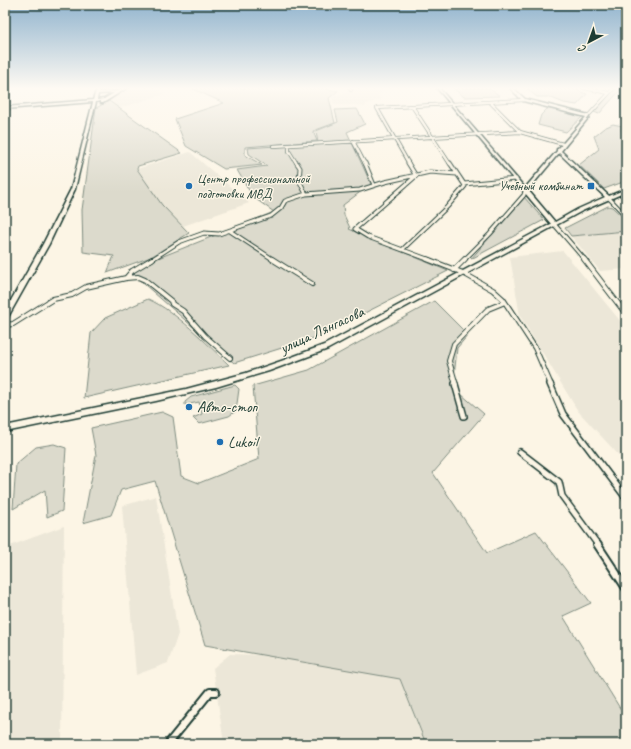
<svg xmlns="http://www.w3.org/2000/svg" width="631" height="749" viewBox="0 0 631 749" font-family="Caveat,sans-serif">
<rect width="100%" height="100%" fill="#fcf5e5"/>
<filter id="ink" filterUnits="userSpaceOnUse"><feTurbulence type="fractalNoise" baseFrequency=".025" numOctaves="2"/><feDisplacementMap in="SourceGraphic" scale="8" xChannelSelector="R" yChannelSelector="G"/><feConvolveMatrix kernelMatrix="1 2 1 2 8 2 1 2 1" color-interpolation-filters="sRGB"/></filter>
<g filter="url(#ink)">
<path fill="#ece7d8" d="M141,88h13l11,6 -45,14 -12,-8 7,-6z
M351,88h27l4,6h-4l3,6 -15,4 -1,3 -9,-2h-19l-4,-2 -1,-6 20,-7z
M190,152l59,51 -66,23 -21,-21 -25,-36z
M626,231v38l-26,2 -29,-35z
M563,251l63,77v135l-48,-52 -58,-95 -10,-59z
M156,496l22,138 -10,29 -32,12 -14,-169z
M64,526l-2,218h-57v-189l5,-9z
M230,654l125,4 45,21 25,65h-201l-11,-76z"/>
<path fill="#dcdacc" stroke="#7e8c80" d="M191,88h132l15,3 -9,7 6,25 -22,8 4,10 -72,6v8l17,10 -38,4 -38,-23 -11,-27 49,-16z
M453,88h36l11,8 -36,1z
M526,88h53l-1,3 9,3 -10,11 -13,-2 -15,-6h-12z
M616,88h6l-23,26 -5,-2z
M109,101l73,52 -44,13 -1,3 25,36 27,28 -38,24 -44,16 7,-17 -31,-4 -1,-42 14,-102z
M357,109l8,15 -18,8 24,52 -28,21 1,10 6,13 -1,1 99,42 -131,66 -83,26 -106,-93 146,-58 -21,-15 -16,-27 30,-4 -18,-12 -1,-6 70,-5 -2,-12 22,-9 -3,-12z
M547,109l15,2 20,6 -16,15 -28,-7 3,-10z
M613,124l9,2 -1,4 5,13v38l-22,8 -25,-24 20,-16 -5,-13 10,-8z
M524,197l20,23 -73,39z
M608,206l4,1 14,13v11l-55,5 -6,-8z
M148,299c29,13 58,44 81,66l-145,33 7,-65 14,-15z
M434,301l34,34 -11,13 -4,39 31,27 -51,59 54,80 49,-22 55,72 -28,13 63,102v26h-200l-26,-65 -195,-34 -50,-164 -34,9 -10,25 -28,8 13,-68 -5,-27 71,-16 11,5 8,59 18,7 60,-24 -6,-73 56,-16z
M235,385l4,4 -3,22 -7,5 -30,8 -6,-6 9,-4 -3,-12 -14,3v-3l6,-5z
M54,444l12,4 -4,63 -15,6 -2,-27 -32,19 3,-45 20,-17z"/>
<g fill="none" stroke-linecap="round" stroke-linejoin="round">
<defs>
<path id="street-far4" d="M350,88l1,2
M584,88l25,5
M490,102l30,30
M412,106l38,58
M588,116l26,-28
M353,141l12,23
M273,146l247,-14 43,12
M289,146v5l8,13
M409,164l-32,-56 147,-8"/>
<path id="street-far3" d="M297,163l3,5 -1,12 7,14
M365,163l9,22
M408,163l8,13 -61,53 13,8 62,23
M450,163l14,21
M464,184l52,-5
M608,197l18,19
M554,224l31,36
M230,231l44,29
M403,249l44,-42 18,-21 -1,-2
M151,260l28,-18 25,-9 15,1 52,-18 10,-8 4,-7 21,-7 54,-4 25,-8 45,-10 27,2
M464,260l26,-26 34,-39 1,-4"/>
<path id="street-far2" d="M272,259l40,25
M427,259l36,14 30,17 10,9 32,49 16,37
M584,259l42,55
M454,270l11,-11
M126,278l6,-7 20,-12
M5,325l8,-1 40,-25 19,-4 14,-8 40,-9 12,-1 7,3 26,21 1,3 11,7 22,25 25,22
M456,385l-7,-24 5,-17 34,-35 17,-7"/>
<path id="street-far1" d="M455,384l9,32
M550,384l13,30 63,84
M520,452l39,30 3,14 36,49"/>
<path id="street" d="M597,544l29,44
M168,744l42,-52h6"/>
<path id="secondary" d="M97,88h3l-1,4 18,-1 6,-3h4l-24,15h-2v-2l-5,1 -21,87 -26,55 -41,73 -3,2v-8l38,-67 28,-55 22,-87 -88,7v-2l88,-7zM114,93l-10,6 -7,1 1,-6z
M437,88h2l86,100 32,-37v-2h1l28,-32 -63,-16 -13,-13h3l12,11 64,16v2l-28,34 48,45 17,-7v3l-44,19 -254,138 -59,22 -53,16 -60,14 -151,31v-6l181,-37 60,-16 38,-13 40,-15 227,-121zM559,153l46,44 -27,12 -23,13 -27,-32z"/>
</defs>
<use href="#street-far4" stroke="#1f3d34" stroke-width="4"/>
<use href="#street-far3" stroke="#1f3d34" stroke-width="5"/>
<use href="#street-far2" stroke="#1f3d34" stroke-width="6"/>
<use href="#street-far1" stroke="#1f3d34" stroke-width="8"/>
<use href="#street" stroke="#1f3d34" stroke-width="10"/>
<use href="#secondary" stroke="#1f3d34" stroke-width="3"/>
<use href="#street-far4" stroke="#fcf5e5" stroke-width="2.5"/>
<use href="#street-far3" stroke="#fcf5e5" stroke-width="3"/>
<use href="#street-far2" stroke="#fcf5e5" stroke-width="4"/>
<use href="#street-far1" stroke="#fcf5e5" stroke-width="5"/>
<use href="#street" stroke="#fcf5e5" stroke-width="6"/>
<use href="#secondary" fill="#fcf5e5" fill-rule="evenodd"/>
</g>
</g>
<linearGradient id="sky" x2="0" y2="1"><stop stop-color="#91b4ce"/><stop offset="0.46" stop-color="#fefaf3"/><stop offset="1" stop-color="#fefaf3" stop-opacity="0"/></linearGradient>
<rect width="631" height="192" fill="url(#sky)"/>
<g fill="#1f6fb2" stroke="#fcf5e5" stroke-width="1.5">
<circle cx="189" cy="186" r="4"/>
<rect x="587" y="182" width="8" height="8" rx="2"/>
<circle cx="189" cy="407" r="4"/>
<circle cx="220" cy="442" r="4"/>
</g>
<g text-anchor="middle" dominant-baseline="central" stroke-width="3" stroke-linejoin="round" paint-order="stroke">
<g font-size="13" fill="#1f3d34" stroke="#fcf5e5" text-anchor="start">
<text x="197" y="179">Центр профессиональной<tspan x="197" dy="15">подготовки МВД</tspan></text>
<text x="583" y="186" text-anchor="end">Учебный комбинат</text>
</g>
<g font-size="16" fill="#1f3d34" stroke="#fcf5e5">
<text transform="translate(322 330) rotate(-25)">улица Лянгасова</text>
</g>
<g font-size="16" fill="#1f3d34" stroke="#fcf5e5" text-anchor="start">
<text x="197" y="407">Авто-стоп</text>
<text x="228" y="442">Lukoil</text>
</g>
</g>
<rect width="631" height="749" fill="none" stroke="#fcf5e5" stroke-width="20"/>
<rect x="10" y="10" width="611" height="729" fill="none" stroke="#1f3d34" stroke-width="1.5" filter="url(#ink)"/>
<g transform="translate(589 42) rotate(221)" stroke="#fcf5e5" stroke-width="3" paint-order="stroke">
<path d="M0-3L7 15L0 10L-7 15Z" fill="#1f3d34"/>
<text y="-6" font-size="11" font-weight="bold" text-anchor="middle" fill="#1f3d34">С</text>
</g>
</svg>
